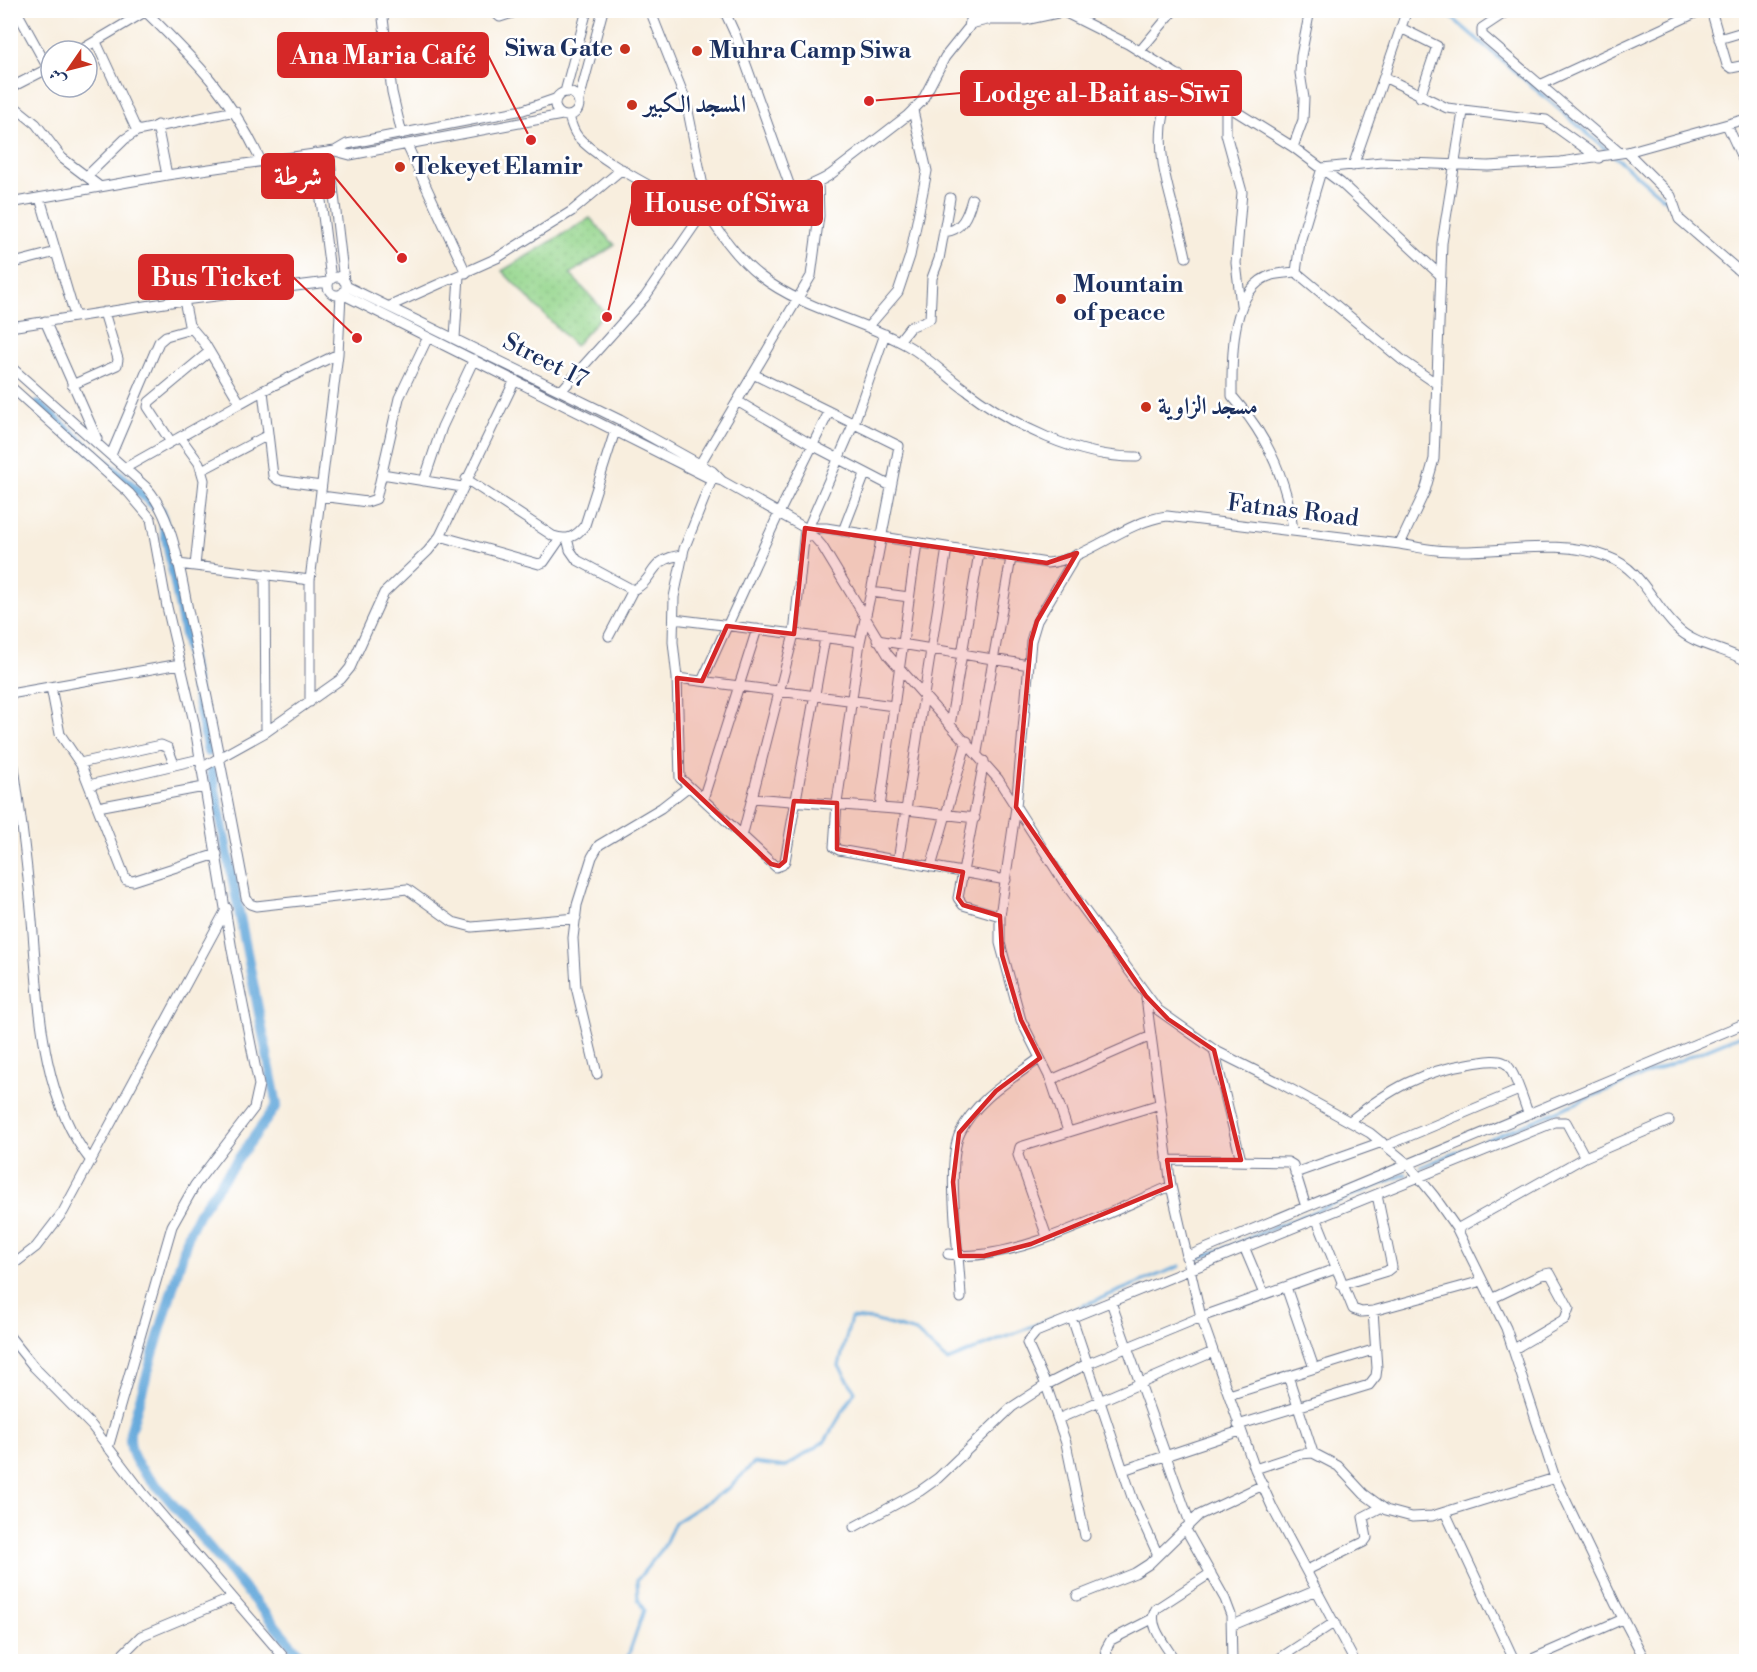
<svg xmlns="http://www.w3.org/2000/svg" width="1757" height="1672" viewBox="0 0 1757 1672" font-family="'Libre Bodoni',Amiri,serif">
<defs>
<pattern id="garden-dots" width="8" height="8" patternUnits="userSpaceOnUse" patternTransform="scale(1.5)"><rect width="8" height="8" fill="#95d68d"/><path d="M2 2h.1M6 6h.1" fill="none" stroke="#80b87c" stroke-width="1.8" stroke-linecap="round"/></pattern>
</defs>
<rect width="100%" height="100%" fill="#fff"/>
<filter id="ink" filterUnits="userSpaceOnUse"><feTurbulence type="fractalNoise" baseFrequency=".0167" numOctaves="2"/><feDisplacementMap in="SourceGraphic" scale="12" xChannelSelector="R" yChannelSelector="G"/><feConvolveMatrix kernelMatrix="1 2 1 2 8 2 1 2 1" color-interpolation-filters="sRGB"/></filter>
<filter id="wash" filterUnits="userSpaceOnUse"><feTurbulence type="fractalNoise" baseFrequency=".008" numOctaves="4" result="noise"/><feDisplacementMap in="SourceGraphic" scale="24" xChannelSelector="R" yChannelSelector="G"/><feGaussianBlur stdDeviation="1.35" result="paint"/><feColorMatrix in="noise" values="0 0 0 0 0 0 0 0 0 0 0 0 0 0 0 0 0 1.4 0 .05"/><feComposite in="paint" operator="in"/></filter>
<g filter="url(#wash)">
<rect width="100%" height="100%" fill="#f8eede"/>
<path fill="url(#garden-dots)" stroke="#588276" stroke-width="1.5" d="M590,218l25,27 -45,29 35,38 -30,34 -73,-75z"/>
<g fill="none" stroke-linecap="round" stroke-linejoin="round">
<path stroke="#68aadc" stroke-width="3" d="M1443,10l166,142
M1614,156l57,48
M1421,1167l325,-134
M1195,1260l211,-86
M626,1662l18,-52 -6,-11 -1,-19 26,-32 12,-26 54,-34 25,-25 31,4 40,-26 30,-50 -16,-25 12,-48 22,2 43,12 31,29 233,-95"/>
<path stroke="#68aadc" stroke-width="10" d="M38,405l123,106 47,241
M211,769l66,336 -78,108 -10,20 -59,199c-2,27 13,40 31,58l145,172"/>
</g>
</g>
<g filter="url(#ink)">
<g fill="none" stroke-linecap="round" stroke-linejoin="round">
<defs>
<path id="minor" d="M16,10l32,58
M382,10l10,82 10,42
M492,10l8,7 22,-7
M650,10l36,91 19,95
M724,10l11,24 57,158
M1060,10l68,34 165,103 48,36 98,91
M1509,10l-27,18v7l138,118
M1711,10l16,55 4,3 15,-3
M146,12c52,51 83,82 115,149
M970,24l17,-4h38l37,-8
M1401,28l36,18 -17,51
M1719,39l27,-8
M96,42l41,89
M79,51l69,-41
M1140,51l34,-41
M1179,75c-5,12 -12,26 -15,39 -11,47 13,98 22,143
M1384,77l63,31 99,12 53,38
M1542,84l160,-74
M10,88l41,-21
M555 104a12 12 0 1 1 24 0a12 12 0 1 1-24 0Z
M565,92l22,-82
M579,100l24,-90
M10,103l26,21 26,34 37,28
M1226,104v30l16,58 -6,71 5,42
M569,116c2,8 4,15 9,21 24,26 81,53 112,71
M157,125l10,50
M1727,125l19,41
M407,145l59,128
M1293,147l10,-27 1,-22 -4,-25 1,-17 9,-46
M335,151l15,4 212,-40
M329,152l15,129
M1627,152l44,44 8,23 67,58
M315,153l16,126
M1353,166l54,-156
M87,176l38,-37 12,-8 98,-20
M690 208a12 12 0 1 1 24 0a12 12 0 1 1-24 0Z
M40,198l35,118
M10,203l157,-28 168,-24 12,-7 176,-34 32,-11
M715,205c20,8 97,-17 115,-30l78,-60 14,-14 23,-44 24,-30 3,-17
M710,218c14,21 30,43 50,58 44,34 101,43 148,70 21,12 38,30 58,44 46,35 112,68 171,67
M944,232c18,-1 24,-18 28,-33
M10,264l46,-12
M1296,272l106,88 35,24
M328 286a9 9 0 1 1 18 0a9 9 0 1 1-18 0Z
M346,286l274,134 92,51 10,10
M342,294l365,183 15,4 83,47h21l221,35c40,-3 76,-41 120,-47l233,28c12,2 24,5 36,6 56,6 118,-14 172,7 34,12 45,48 69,71 18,18 48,20 69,33
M184,300l5,25 16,19 35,59
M390,306l107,-48 75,-47 50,-42
M45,321l52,118
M10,327l174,-27 144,-18
M868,327l30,-35 12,-36 17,-85 -14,-60
M455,338l4,-62
M899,341l11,-14 20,-8 2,-41 7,-19 11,-61
M10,366l136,121c30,33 35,94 45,137 21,91 38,182 55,274l4,6 6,2 151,-17 46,33 19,5 104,-9
M753,374l146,72 -28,146
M72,385l45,-20 1,-6 -14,-47
M10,386l119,107 22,26 16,88 27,115 38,228 27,135 -5,23 -59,77 -23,41 -64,222
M263,391l10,85 5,4 43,6
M561,391l84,-94 53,-77
M737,401l75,44 79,41
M180,437l19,26 5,17 -9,86
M171,442l-23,-35 1,-5 60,-50
M111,455l48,-113 7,-6 25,-7
M700,464l111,-188 8,-60 -1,-32
M125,468l137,-77 76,-37
M202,470l66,-35
M382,474l80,13
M466,479l87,57c14,5 23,1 32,-11l30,-94
M712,479l-28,70 -10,48 -1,45 4,36 3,100 96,89 6,-2 3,-4 40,-223
M424,481l18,-54 32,-68
M321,496l46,6 9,-3 23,-101 29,-61
M808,528l46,-105 31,-89
M1293,530c-6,-50 -27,-96 -61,-134 0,-35 -3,-108 40,-121 8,-2 16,-2 24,-3l4,-30 22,-74 60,-6 106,4 73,-4 66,-10 119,-33
M843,531l22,-57
M806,533l9,5 7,8 66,109 110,124 66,103 94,128 58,41 62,31 92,51 38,31 26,32 23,33 49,99 49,150 61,127 30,57
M440,536l99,28 5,-2 16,-23
M567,538l3,12 7,10 56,30c24,-11 14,-31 50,-35
M1400,544l25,-53 9,-32 8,-216 21,-131
M178,564l132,16
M265,574l1,158
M909,597l-38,-5 -11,50 -23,161 -3,44 5,3 167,30
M674,619l186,23
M609,636l24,-46
M877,640l152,25
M677,678l217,28
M702,681l77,-168 50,-101
M51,687l9,47 21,31 45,115 7,1 84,-27
M10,694l170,-30
M310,702v-122l28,-226 3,-60
M950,725l29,-172
M10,740c8,53 15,106 20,159 9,84 5,192 61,262
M977,752l34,-194
M984,761l-26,137 5,7 37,11
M80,763l81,-18 7,3 6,16
M201,768l65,-36 75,-53 9,-11 34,-75 44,-42 12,-15 75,-156
M89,785l111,-26
M752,798l155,12 68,8
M703,799l54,-170
M98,807l106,-20
M880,807l37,-264
M742,837l52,-203 11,-104
M898,861l49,-313
M931,867l36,-126
M1146,998l25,188 30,131 54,152 18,40 82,153
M1214,1050l27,110
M597,1074l-21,-87 -3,-49 4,-33 15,-48 7,-12 62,-37 27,-21
M1051,1080l100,-44
M1350,1121c40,-32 71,-50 123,-58 9,-1 23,-5 32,0 9,6 19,39 23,50
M1068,1131l-17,-51 -30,-60 -21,-77v-27l16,-109 15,-166 6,-20 40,-67
M1388,1145l131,-55
M1167,1160l121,2 5,3 13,42
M1295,1173l87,-31
M1317,1220l36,89 8,3 12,-1 109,-30
M1457,1229l128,-72 84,-36
M1047,1237l-29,-82 2,-8 140,-43
M1245,1249l19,45
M948,1254c61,11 165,-44 223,-68
M1186,1257l560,-234
M10,1267l26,-20 27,-35 164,-304
M1341,1285l46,-14 5,-4 -15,-72
M1286,1287l28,81
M961,1298c-1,-38 -16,-135 -1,-165 15,-33 52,-54 80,-75
M1491,1299l50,-24 9,-2 19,35 -4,11 -51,30
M1111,1302l79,221
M1072,1318l61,182 25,55
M10,1337l24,30 58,59 51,67 145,169
M1288,1376l25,77
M1229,1395l147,-46
M1058,1419l155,-67
M1238,1425l131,-40 7,-9 1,-8 -4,-57
M1255,1469l45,-15 13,-1 25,13 26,28 22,16 26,7 20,-1 123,-38
M1123,1470l117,-39
M1445,1512l70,150
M854,1527l66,-36 18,-13 74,-71 34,-22 41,-21 114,-47 134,-48
M1185,1528l40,71 6,16 1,47
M1085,1536l-19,-93 -20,-58 -19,-42 9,-11 519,-210h11l19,35
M1307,1570l57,-28 3,-4 -4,-21 19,-10
M1077,1596l58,-23 14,-9 50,-49 64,-30
M1233,1625l84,-35
M115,1662l26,-26 91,-38
M1108,1662l-2,-13 5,-9 41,-21
M1176,1662c-9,-15 -30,-38 -20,-53l55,-36
M1274,1662l61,-40
M1525,1662l98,-43"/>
</defs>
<use href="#minor" stroke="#68728b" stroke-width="11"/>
<use href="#minor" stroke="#fff" stroke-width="9"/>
</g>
</g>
<path fill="#d62828" fill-opacity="0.2" stroke="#d62828" stroke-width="4.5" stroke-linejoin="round" d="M805,528l242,35 30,-10 -40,68 -6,20 -15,166 130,189 22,23 46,31 27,110h-74l4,26 -140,58 -47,12h-24l-7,-74 6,-49 37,-42 44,-33 -19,-38 -19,-65 -2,-39 -37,-11 -5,-7 5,-26 -126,-23v-46l-43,-2 -9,60 -6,5 -8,-2 -91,-86 -3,-100 25,3 25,-55 67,8z"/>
<g fill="#c8321e" stroke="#fff" stroke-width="2">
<circle cx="625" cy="49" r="6"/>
<circle cx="697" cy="51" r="6"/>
<circle cx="632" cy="105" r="6"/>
<circle cx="400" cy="167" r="6"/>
<circle cx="1061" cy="299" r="6"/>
<circle cx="1146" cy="407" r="6"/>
</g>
<g text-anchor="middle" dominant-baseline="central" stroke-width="5" stroke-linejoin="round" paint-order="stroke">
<g font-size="24" font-weight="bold" fill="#1b2f5e" stroke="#fff" text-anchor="start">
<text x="613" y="49" text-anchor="end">Siwa Gate</text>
<text x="709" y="51">Muhra Camp Siwa</text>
<text x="644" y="105">المسجد الكبير</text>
<text x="412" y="167">Tekeyet Elamir</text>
<text x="1073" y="285">Mountain<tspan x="1073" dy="28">of peace</tspan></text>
<text x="1158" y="407">مسجد الزاوية</text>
</g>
<g font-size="24" fill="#1b2f5e" stroke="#fff">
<text transform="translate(545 361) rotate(27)">Street 17</text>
<text transform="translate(1293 511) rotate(7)">Fatnas Road</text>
</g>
</g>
<path fill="none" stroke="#d62828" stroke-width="2" d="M531 140L488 55M869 101L961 93M402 258L334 176M607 317L632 203M357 338L293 277"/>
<g fill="#d62828" stroke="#fff" stroke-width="2">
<circle cx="531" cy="140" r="6"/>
<circle cx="869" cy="101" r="6"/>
<circle cx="402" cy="258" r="6"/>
<circle cx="607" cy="317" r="6"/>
<circle cx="357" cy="338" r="6"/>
</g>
<g fill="#d62828" stroke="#d62828" stroke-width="2">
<rect x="278" y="33" width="210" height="44" rx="6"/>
<rect x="961" y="71" width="280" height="44" rx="6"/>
<rect x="262" y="154" width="72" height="44" rx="6"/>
<rect x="632" y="181" width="190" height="44" rx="6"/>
<rect x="139" y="255" width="154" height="44" rx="6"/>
</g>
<g font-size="26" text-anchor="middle" font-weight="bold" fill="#fff">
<text x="383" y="64">Ana Maria Café</text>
<text x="1101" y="102">Lodge al-Bait as-Sīwī</text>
<text x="298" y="185">شرطة</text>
<text x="727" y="212">House of Siwa</text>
<text x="216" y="286">Bus Ticket</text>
</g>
<rect width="1757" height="1672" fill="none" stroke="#fff" stroke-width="36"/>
<g transform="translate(69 69) rotate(235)"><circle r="28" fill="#ffffff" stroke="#a4acbf" stroke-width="1.5"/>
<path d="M0-4.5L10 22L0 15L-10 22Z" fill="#c8321e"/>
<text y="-9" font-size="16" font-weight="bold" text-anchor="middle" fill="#1b2f5e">ش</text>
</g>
</svg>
